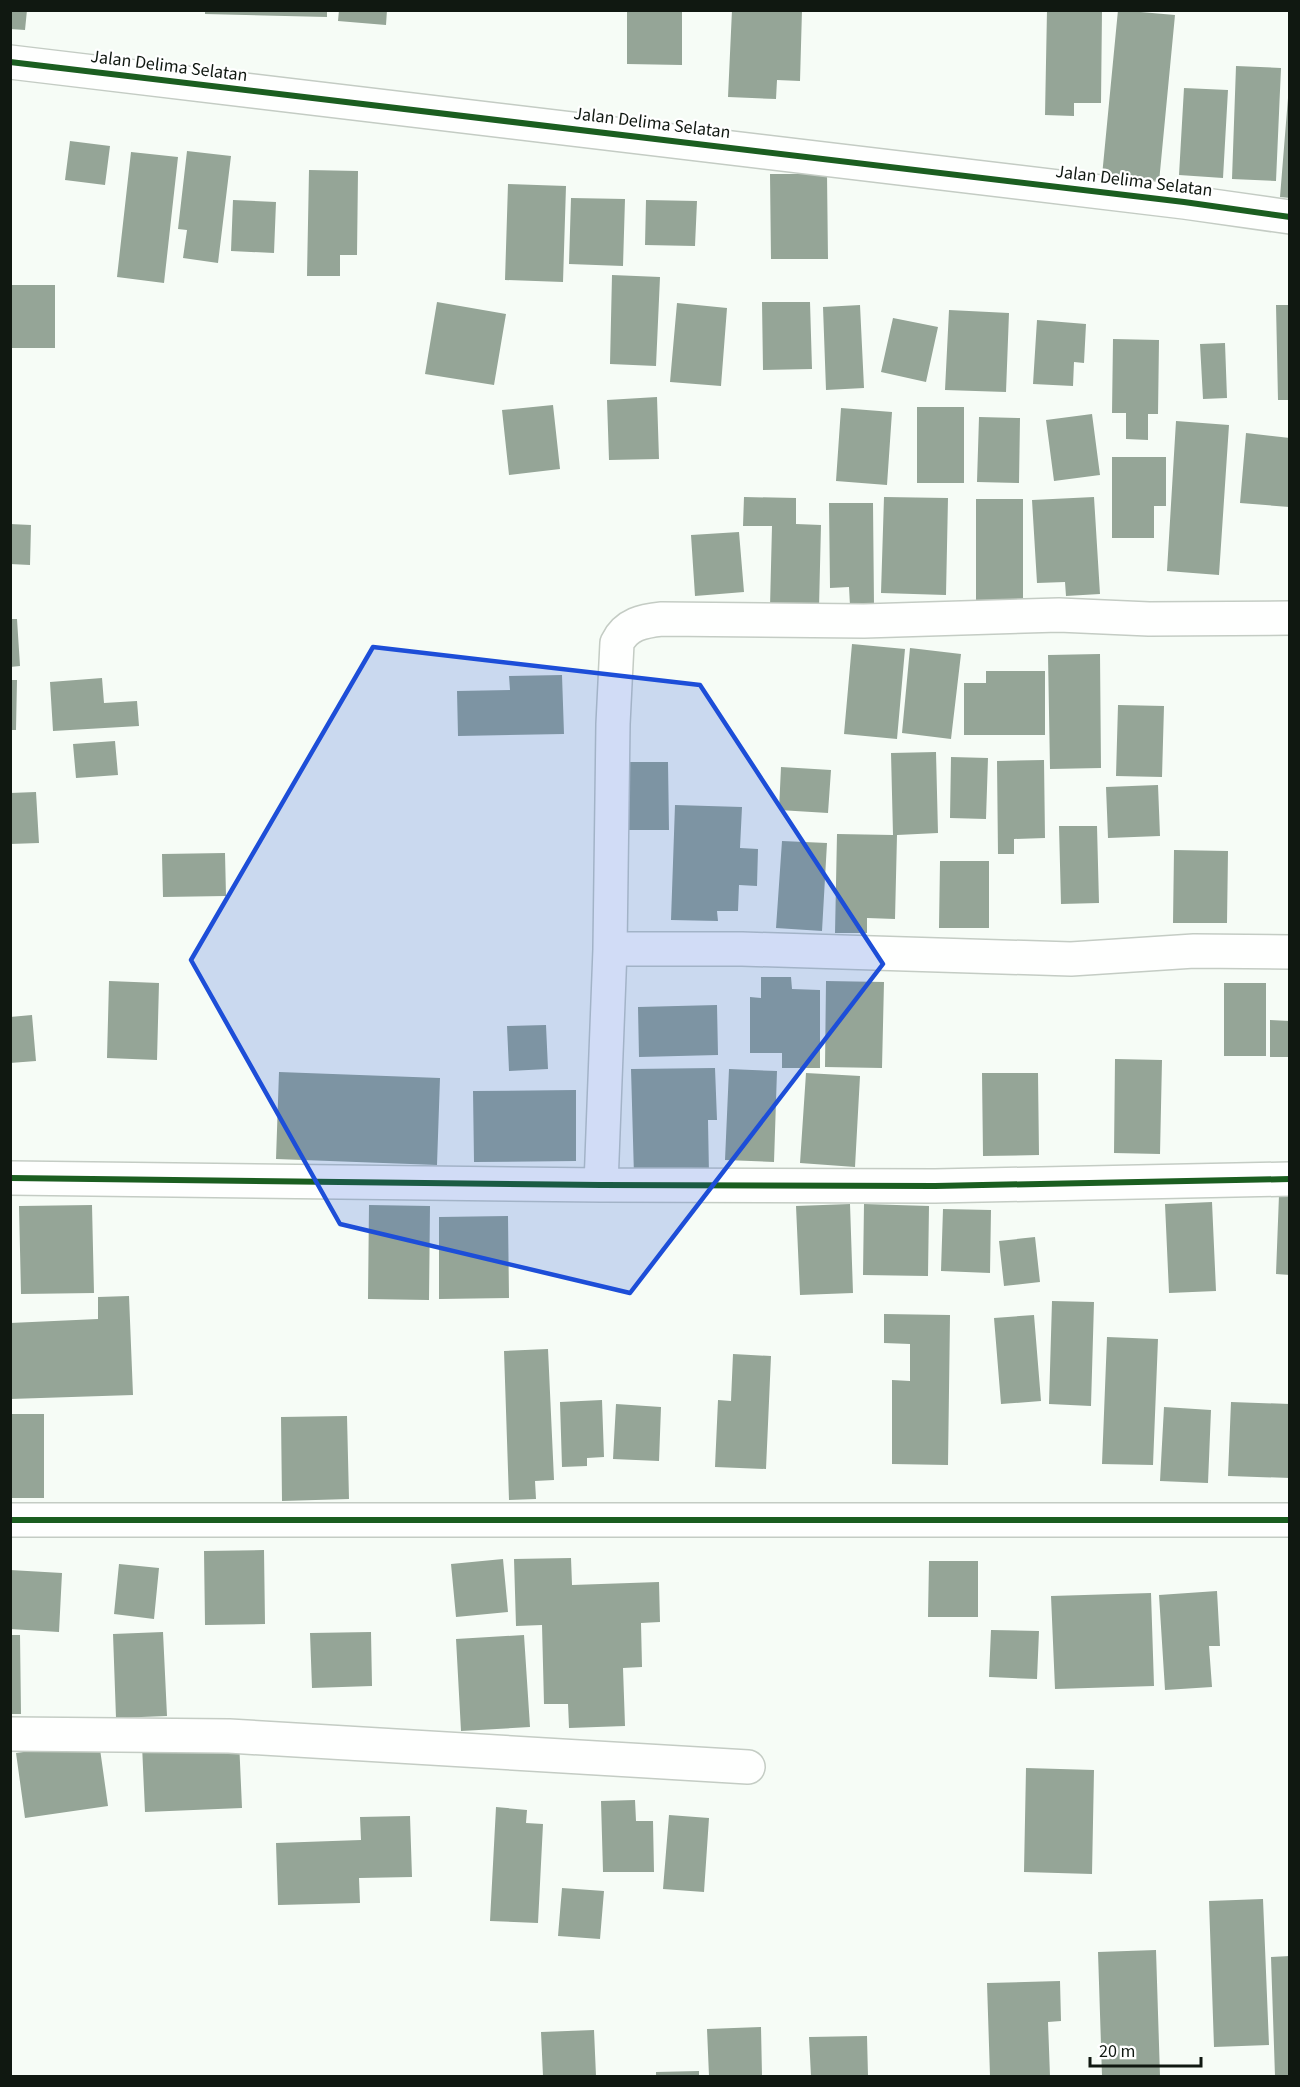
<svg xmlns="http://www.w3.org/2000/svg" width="1300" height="2087" viewBox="0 0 1300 2087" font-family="'Source Sans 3',sans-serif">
<rect width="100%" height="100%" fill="#f6fcf6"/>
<path fill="#95a597" d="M10,10h17l-2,20 -15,-1z
M205,10h122v7l-122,-3z
M339,10h48l-1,15 -48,-4z
M627,10h55v55l-55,-1z
M732,10h70l-2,71 -23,-1 -1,19 -48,-2z
M1047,10h55l-1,93h-27v13l-29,-1z
M1118,10l57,5 -16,167 -57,-6z
M1236,66l45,2 -5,113 -44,-2z
M1184,88l44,2 -5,88 -44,-3z
M1288,98l2,1v99l-10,-1z
M70,141l40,5 -5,39 -40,-5z
M187,151l44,5 -13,107 -35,-5 4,-28 -9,-1z
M131,152l47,5 -14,126 -47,-6z
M309,170l49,1 -1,84h-17v21h-33z
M770,174h57l1,85h-57z
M508,184l58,2 -3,96 -58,-2z
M571,198l54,1 -2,67 -54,-2z
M233,200l43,2 -2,51 -43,-2z
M646,200l51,1 -2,45 -50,-1z
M612,275l48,2 -4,89 -46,-2z
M10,285h45v63h-45z
M437,302l69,12 -12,71 -69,-11z
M762,302h48l2,67 -49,1z
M677,303l50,5 -6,78 -51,-4z
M860,305l4,83 -38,2 -3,-83z
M1276,305h14v95h-12z
M949,310l60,3 -3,79 -61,-2z
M893,318l45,9 -12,55 -45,-10z
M1037,320l49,4 -2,39 -10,-1 -1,24 -40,-2z
M1113,339l46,1 -1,74h-10v26l-22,-1v-26h-14z
M1225,343l2,55 -24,1 -3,-55z
M657,397l2,62 -50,1 -2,-60z
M553,405l7,64 -51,6 -7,-65z
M917,407h47v76h-47z
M841,408l51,4 -5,73 -51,-4z
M1092,414l8,61 -46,6 -8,-61z
M979,417l41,1 -1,65 -42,-1z
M1176,421l53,4 -10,150 -52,-4z
M1246,433l44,5 -1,69 -49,-4z
M1112,457h54v49h-12v32h-42z
M744,497l52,1v26l25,1 -2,83 -49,-1 2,-81h-29z
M884,497l64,1 -2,97 -65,-2z
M1094,497l6,97 -34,2 -1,-14 -28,1 -5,-83z
M976,499h47v113l-47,-1z
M829,503h44l1,103h-24l-1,-19 -19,1z
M10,524l21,1 -1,40 -20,-1z
M739,532l5,60 -49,4 -4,-61z
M10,619h7l3,47 -10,1z
M852,644l53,5 -8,90 -53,-5z
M910,648l51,6 -10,85 -49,-6z
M1100,654l1,114 -51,1 -2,-114z
M986,671h59v64h-81v-52h22z
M562,675l2,59 -106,2 -1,-45 53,-1 -1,-14z
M102,678l2,25 33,-2 2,25 -86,5 -3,-49z
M10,680h7l-1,50h-6z
M1118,705l46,1 -2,71 -46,-1z
M115,741l3,34 -42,3 -3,-34z
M936,752l2,81 -41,2 -2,84 -28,-1v15h-32l2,-99 56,1 -2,-82z
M951,757l37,1 -2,61 -36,-1z
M1044,760l1,78 -31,1v15h-16l-1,-93z
M629,762h39l1,68h-40z
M781,767l50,3 -3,43 -49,-3z
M1158,785l2,51 -52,2 -2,-51z
M36,792l3,51 -29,1v-51z
M675,805l67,2 -2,41 18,1 -1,37 -18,-1 -1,26h-21l1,10 -47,-1z
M1059,826h38l2,77 -38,1z
M782,841l45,2 -5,88 -46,-3z
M1174,850l54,1 -1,72h-54z
M225,853l1,43 -63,1 -1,-43z
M940,861h49v67h-50z
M761,977h30l1,12 28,1v78h-38v-15h-32v-56l11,1z
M109,981l50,2 -2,77 -50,-2z
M826,981l58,1 -2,86 -57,-1z
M1224,983h42v73h-42z
M717,1005l1,50 -79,2 -1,-50z
M32,1015l4,46 -26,2v-46z
M1270,1020l20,1v36h-20z
M546,1025l2,44 -39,2 -2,-45z
M1115,1059l47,1 -2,94 -46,-1z
M715,1068l2,52h-9l1,54 -75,2 -3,-107z
M729,1069l48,2 -3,91 -49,-2z
M279,1072l161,6 -3,87 -161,-6z
M806,1073l54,3 -5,91 -55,-4z
M982,1073h56l1,82 -56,1z
M576,1090v71l-102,1 -1,-71z
M1279,1195h11v80l-14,-1z
M1212,1202l4,89 -47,2 -4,-89z
M850,1204l3,89 -53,2 -4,-89z
M864,1204l65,2 -1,70 -65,-1z
M92,1205l2,88 -73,1 -2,-88z
M369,1205l61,1 -1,94 -61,-1z
M943,1209l48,1 -1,63 -49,-2z
M508,1216l1,82 -70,1v-82z
M1035,1237l5,45 -36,4 -5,-45z
M129,1296l4,99 -123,4v-76l88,-4v-22z
M1052,1301l42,1 -3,104 -42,-2z
M884,1314l66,1 -2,150 -56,-1v-84l18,1v-37l-26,-1z
M1034,1315l7,86 -40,3 -7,-86z
M1107,1337l51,2 -5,126 -51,-1z
M548,1349l6,131 -19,1 1,18 -27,1 -5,-149z
M733,1354l38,2 -5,113 -51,-2 3,-67 13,1z
M602,1400l2,57 -17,1v8l-25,1 -2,-65z
M1231,1402l59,2v74l-62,-2z
M616,1404l45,3 -2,54 -46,-2z
M1164,1407l47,3 -3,73 -48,-2z
M10,1414h34v84h-34z
M347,1416l2,83 -67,2 -1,-84z
M264,1550l1,74 -60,1 -1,-74z
M571,1558l1,27 87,-3 1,40 -19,1 1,44 -19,1 2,58 -56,2 -1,-24h-24l-2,-79 -26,1 -2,-67z
M503,1559l5,53 -52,5 -5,-53z
M929,1561h49v56h-50z
M119,1564l40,4 -5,51 -40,-5z
M10,1570l52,3 -3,59 -49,-3z
M1217,1591l3,55h-11l3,41 -47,3 -6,-95z
M1151,1593l3,93 -99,3 -4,-93z
M991,1630l48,1 -2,48 -48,-2z
M163,1632l4,84 -51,2 -3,-84z
M371,1632l1,54 -60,2 -2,-55z
M10,1635h10l1,79h-11z
M524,1635l6,92 -69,4 -5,-92z
M239,1740l3,68 -97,4 -3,-67z
M99,1742l9,64 -83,12 -9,-65z
M1026,1768l68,2 -2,104 -68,-2z
M635,1800l1,21h17l1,51h-51l-2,-71z
M496,1807l31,3 -1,13 17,1 -5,99 -48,-2z
M669,1815l40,3 -5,74 -41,-3z
M410,1816l2,61 -53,1 1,25 -82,2 -2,-62 85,-3 -1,-23z
M562,1888l42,3 -4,48 -42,-3z
M1263,1899l6,146 -55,2 -5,-146z
M1156,1950l4,126h-58l-4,-124z
M1290,1956v120h-15l-4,-119z
M1060,1981l1,40 -13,1 2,54h-60l-3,-93z
M761,2027l1,49h-53l-2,-47z
M594,2030l2,46h-53l-2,-44z
M867,2036l1,40h-57l-2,-39z
M699,2071v5h-43v-4z"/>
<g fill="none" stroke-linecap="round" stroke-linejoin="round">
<defs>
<path id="minor" d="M10,62l1174,140 106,15
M610,949l3,-225 4,-81c9,-19 26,-22 45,-24l202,2 195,-6 90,4 141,-1
M10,1178l591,7 334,1 355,-7
M601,1185l9,-236h132l329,10 123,-8 96,1
M10,1520h1280
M10,1734l219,2 519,31"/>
</defs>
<use href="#minor" stroke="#c4ccc4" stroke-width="36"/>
<use href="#minor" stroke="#fefffe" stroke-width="33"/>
<defs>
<path id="cycleway" d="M10,62l1174,140 106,15
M10,1178l591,7 334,1 355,-7
M10,1520h1280"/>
</defs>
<use href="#cycleway" stroke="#fff" stroke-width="10"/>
<use href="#cycleway" stroke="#1b5e20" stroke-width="6"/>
</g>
<path fill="#1d4ed8" fill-opacity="0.2" stroke="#1d4ed8" stroke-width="4.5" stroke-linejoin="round" d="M373,647l327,38 183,279 -253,329 -290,-69 -149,-264z"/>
<g text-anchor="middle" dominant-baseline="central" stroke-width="4.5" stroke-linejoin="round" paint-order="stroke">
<g font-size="18" fill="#101811" stroke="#fff">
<text transform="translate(169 66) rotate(7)">Jalan Delima Selatan</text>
<text transform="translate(652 123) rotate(7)">Jalan Delima Selatan</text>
<text transform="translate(1134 181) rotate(7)">Jalan Delima Selatan</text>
</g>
</g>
<rect width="1300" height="2087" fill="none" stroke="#101811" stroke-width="24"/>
<path d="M1090 2057v9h111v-9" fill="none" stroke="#101811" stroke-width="3"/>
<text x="1099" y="2057" font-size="18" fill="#101811" stroke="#ffffff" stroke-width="4.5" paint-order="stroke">20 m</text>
</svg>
